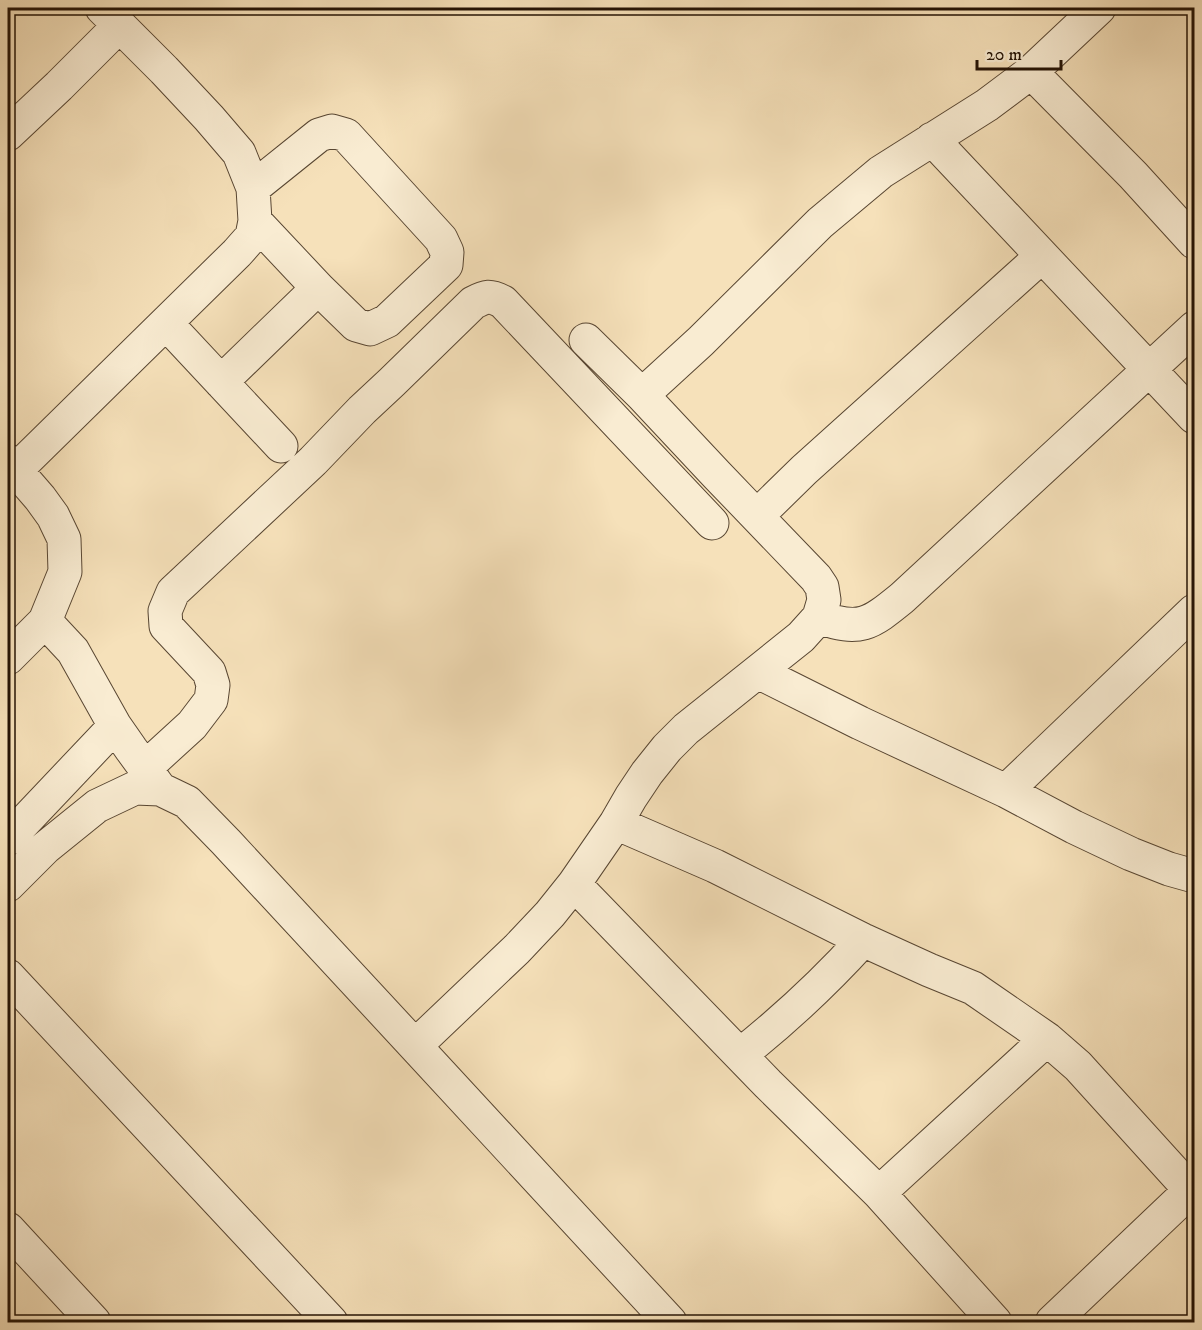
<svg xmlns="http://www.w3.org/2000/svg" width="1202" height="1330" viewBox="0 0 1202 1330" font-family="'IM FELL DW Pica',serif">
<rect width="100%" height="100%" fill="#f6e1ba"/>
<filter id="stains"><feTurbulence type="fractalNoise" baseFrequency=".00333" numOctaves="4"/><feColorMatrix values="0 0 0 0 .2 0 0 0 0 .09 0 0 0 0 .02 0 0 0 .5 -.17"/></filter>
<radialGradient id="worn" r=".72"><stop offset=".6" stop-color="#630" stop-opacity="0"/><stop offset="1" stop-color="#630" stop-opacity=".3"/></radialGradient>
<g fill="none" stroke-linecap="round" stroke-linejoin="round">
<defs>
<path id="minor" d="M1031,72l102,103 61,67
M8,134l51,-48 60,-60
M932,139l262,278
M253,188l66,-53 13,-4 14,4 95,104 6,13 -1,13 -59,56 -17,8 -14,-4 -38,-37 -63,-67
M166,323l115,123
M221,382l97,-94
M642,395l59,-54 119,-118 61,-51 106,-67 44,-33 68,-64
M8,461l32,37 13,18 11,23 1,33 -20,49 28,30 42,75 16,23 27,37
M16,470l221,-217 15,-17 3,-15 -2,-33 -14,-35 -30,-35 -45,-48 -62,-62
M757,516l47,-46 238,-214
M819,617c41,15 51,7 83,-19l292,-270
M8,658l37,-37
M758,672l102,51 146,68 68,36 57,27 38,15 25,7
M145,768l47,-43 19,-25 2,-15 -4,-13 -43,-46 -1,-15 8,-19 140,-131 49,-51 30,-28 81,-79c13,-7 17,-8 30,-1l209,221
M1006,791l188,-180
M616,823l99,43 148,74 66,30 44,18 74,51 31,27 116,128
M8,839l107,-113
M574,884l194,200 111,109 116,129
M8,885l37,-37 52,-42 38,-18 25,1 27,13 39,40 189,204 255,276
M8,976l323,346
M415,1046l102,-97 33,-35 24,-30 42,-61 15,-26 16,-24 20,-25 19,-19 115,-92 18,-20 5,-17 -2,-13 -6,-9 -99,-103 -75,-80 -56,-55
M740,1055c44,-35 85,-73 123,-115
M879,1193l168,-154
M8,1229l86,93
M1052,1322l142,-135"/>
</defs>
<use href="#minor" stroke="#584632" stroke-width="35"/>
<use href="#minor" stroke="#f9ecd2" stroke-width="33"/>
</g>
<rect width="1202" height="1330" fill="none" stroke="#f6e1ba" stroke-width="30"/>
<rect x="9" y="9" width="1184" height="1312" fill="none" stroke="#241305" stroke-width="3"/>
<rect x="15" y="15" width="1172" height="1300" fill="none" stroke="#241305" stroke-width="1.5"/>
<path d="M977 60v9h84v-9" fill="none" stroke="#241305" stroke-width="3"/>
<text x="986" y="60" font-size="18" fill="#241305" stroke="#f9ecd2" stroke-width="4.5" paint-order="stroke">20 m</text>
<rect width="100%" height="100%" filter="url(#stains)"/>
<rect width="100%" height="100%" fill="url(#worn)"/>
</svg>
